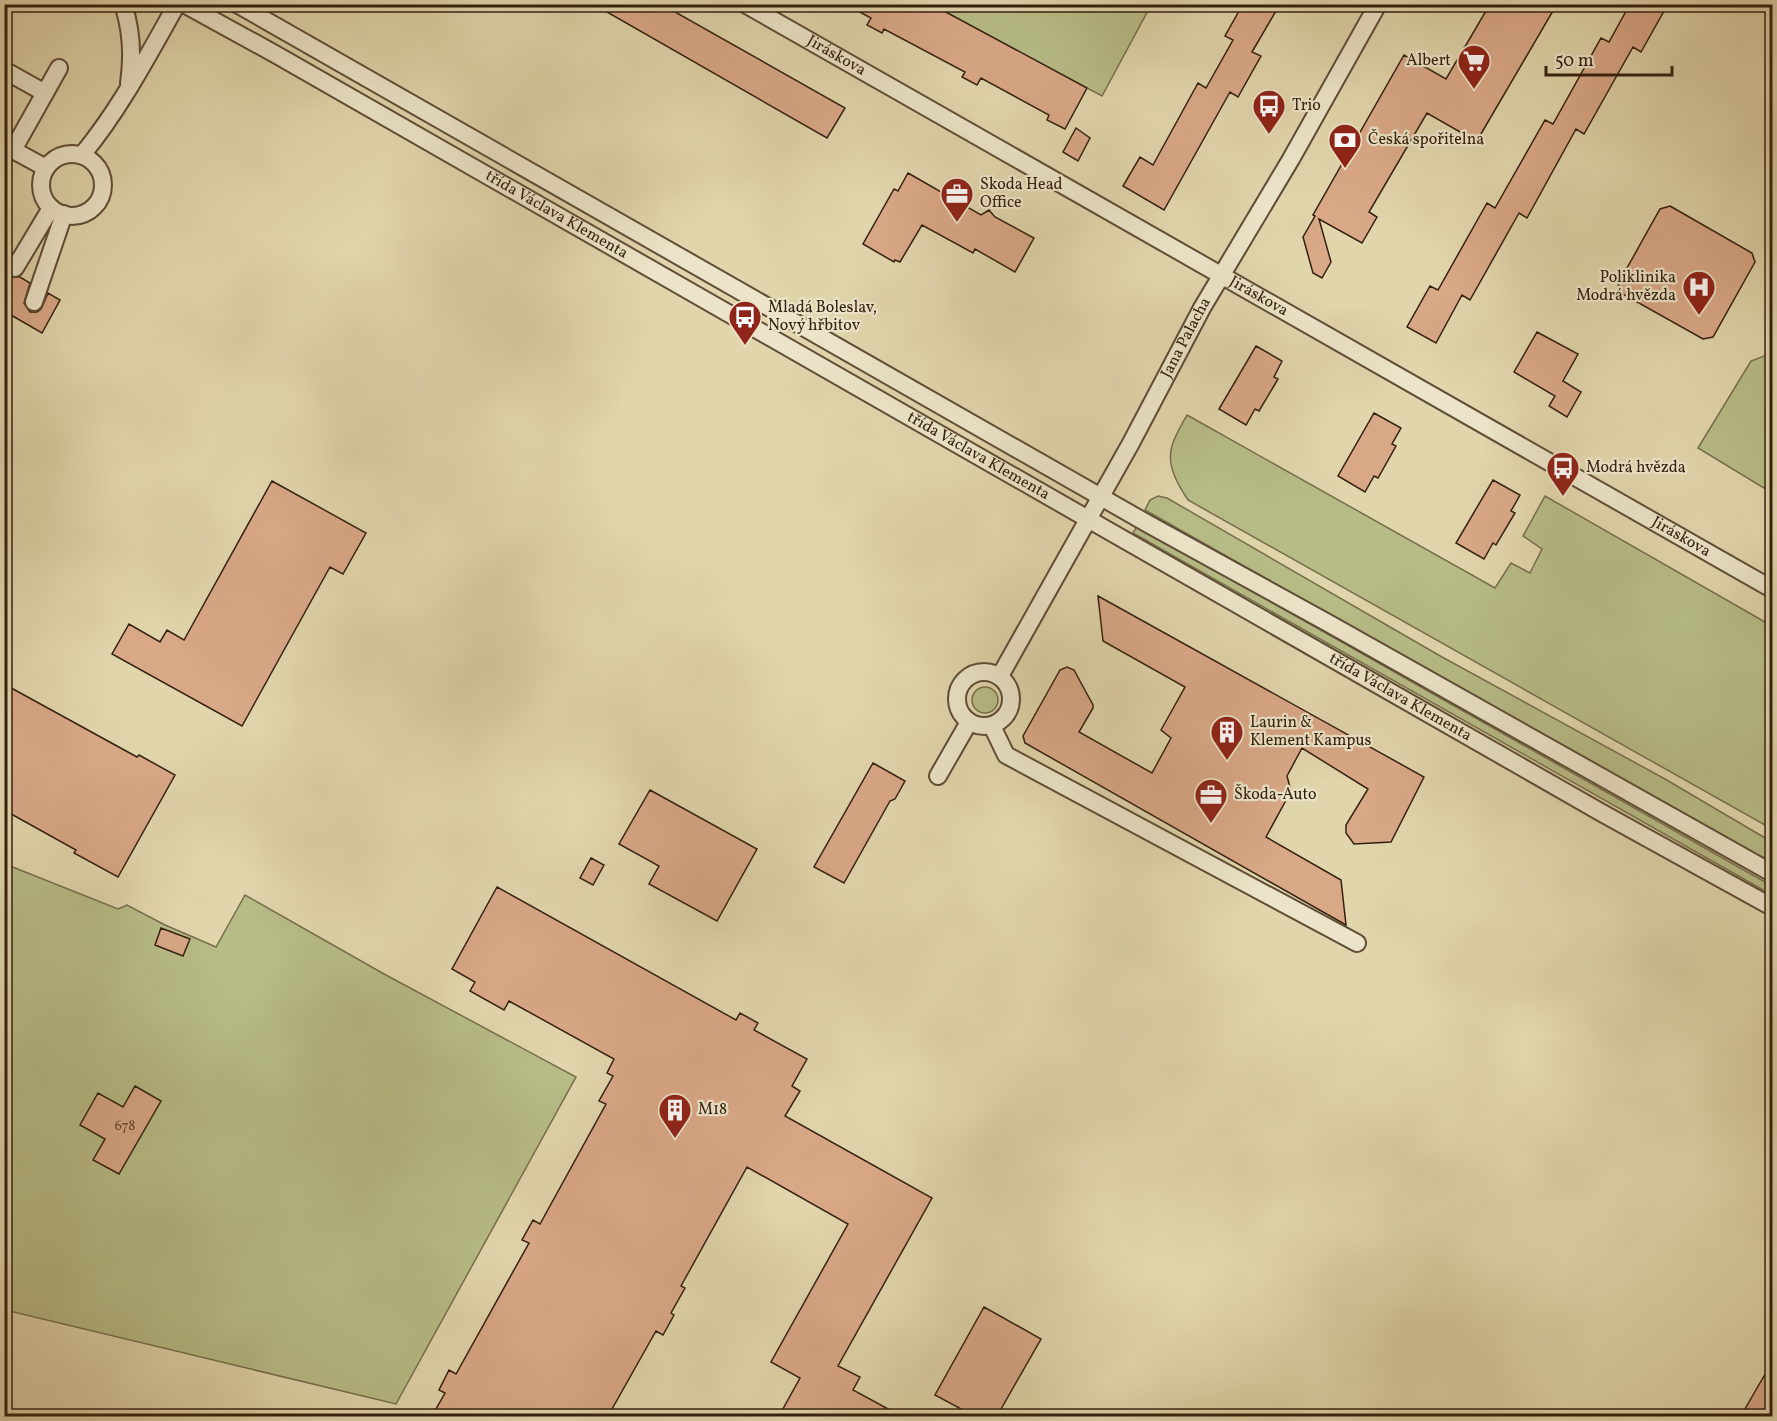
<svg xmlns="http://www.w3.org/2000/svg" width="1777" height="1421" viewBox="0 0 1777 1421" font-family="Vollkorn,serif">
<rect width="100%" height="100%" fill="#e1d5ac"/>
<filter id="stains"><feTurbulence type="fractalNoise" baseFrequency=".00333" numOctaves="4"/><feColorMatrix values="0 0 0 0 .2 0 0 0 0 .09 0 0 0 0 .02 0 0 0 .5 -.17"/></filter>
<radialGradient id="worn" r=".72"><stop offset=".6" stop-color="#630" stop-opacity="0"/><stop offset="1" stop-color="#630" stop-opacity=".3"/></radialGradient>
<path fill="#b7bc87" stroke="#766e4b" stroke-width="1.5" d="M932,5l219,-1v1l-49,91z
M1772,353v140l-74,-45 53,-87z
M1187,415l308,173 16,-25 19,10 12,-24 -19,-13 22,-40 227,130v203l-584,-329c-10,-15 -22,-35 -16,-54 3,-11 10,-22 15,-31z
M1158,496l9,2 275,159 223,122 107,63v23l-627,-355 5,-10z
M1137,526l635,360v9l-639,-362z
M972 700a13 13 0 1 1 26 0a13 13 0 1 1-26 0Z
M5,864l113,45 9,-4 38,20 51,22 29,-52 139,79 192,103 -180,327 -391,-94z"/>
<path fill="#d9a887" stroke="#34200f" stroke-width="1.5" d="M593,4h68l184,104 -18,30z
M845,4h86l156,84 -22,41 -18,-9 2,-5 -68,-37 -4,7 -15,-8 3,-5 -81,-43 -2,4 -15,-8 4,-7z
M1243,4h37l-28,48 9,4 -23,41 -8,-5 -66,118 -41,-24 17,-29 13,8 45,-82 8,5 27,-48 -8,-4z
M1490,4h67l-79,135 -3,-1 -1,2 -47,-27 -58,99 8,5 -15,26 -43,-24 12,43 -9,16 -9,-5 -10,-36 12,-21 -2,-1 91,-160 42,24z
M1630,4h23l11,7 -23,41 -8,-5 -49,87 -8,-5 -49,89 -8,-5 -49,87 -8,-5 -26,48 -29,-16 23,-41 8,4 49,-87 8,5 50,-88 8,4 48,-86 8,4z
M1076,128l14,10 -12,23 -15,-9z
M908,173l73,42 8,-5 6,7 39,21 -19,34 -40,-23 -2,4 -51,-28 -22,37 -5,-2 -1,2 -31,-18 31,-55 4,2z
M1670,206l82,47 3,9 -42,75 -10,2 -82,-46 -3,-9 42,-75z
M4,269l6,8h10l10,6 -6,20 6,9h7l4,-3 7,-16 12,7 -18,33 -38,-22z
M1537,332l41,22 -15,27 18,11 -14,25 -18,-11 6,-10 -41,-24z
M1256,346l26,15 -8,16 4,2 -19,32 -4,-2 -9,16 -27,-16z
M1374,413l27,15 -9,16 4,2 -18,32 -4,-2 -9,16 -27,-16z
M1493,480l27,15 -9,16 4,2 -19,32 -3,-2 -9,16 -28,-16z
M272,481l94,52 -23,41 -13,-7 -88,159 -130,-72 17,-30 31,18 7,-12 17,10z
M1098,596l326,181 -33,65 -37,2 -8,-11v-8l22,-36 -66,-41 -15,28 4,15 -25,46 75,43 5,45 -321,-182 -2,-7 37,-66 7,-3 7,3 19,35v3l-14,24 73,41 19,-35 -10,-8 24,-43 -82,-46z
M4,684l133,73 2,-2 36,20 -57,102 -44,-24 2,-3 -72,-40z
M873,763l32,18 -10,18 -5,2 -46,82 -30,-16z
M650,790l107,59 -40,72 -68,-37 10,-18 -40,-22z
M591,858l13,7 -11,20 -13,-7z
M497,887l239,133 4,-7 18,10 -4,7 53,29 -15,27 8,5 -15,25 147,82 -94,168 22,11 -7,13 48,26h-122l21,-38 -29,-16 77,-138 -101,-57 -66,119 4,2 -14,25 3,2 -11,20 -7,-4 -48,85h-176l13,-23 -6,-3 10,-20 7,4 73,-131 -7,-3 11,-20 7,4 66,-120 -7,-3 14,-25 -6,-3 7,-14 -105,-58 -5,9 -34,-19 5,-9 -23,-13z
M161,928l29,11 -7,17 -28,-11z
M135,1086l26,15 -42,73 -26,-14 12,-21 -25,-14 18,-32 25,14z
M984,1307l57,32 -44,77h-23l-39,-21z
M1773,1361v55h-32l16,-28z"/>
<g fill="none" stroke-linecap="round" stroke-linejoin="round">
<defs>
<g id="minor">
<path d="M123,4c9,27 10,52 6,79"/>
<path id="s1" d="M184,4l91,50 1327,759 170,94"/>
<path d="M237,4l913,521 178,98 444,250"/>
<path id="s2" d="M745,4l1027,585"/>
<path d="M4,70l41,23"/>
<path d="M13,150l46,-82"/>
<path d="M4,153l9,-3 33,18"/>
<circle cx="72" cy="185" r="31"/>
<path d="M82,155c38,-46 65,-98 95,-151"/>
<path d="M15,268l36,-60"/>
<path d="M34,302l30,-88"/>
<circle cx="984" cy="699" r="27"/>
<path id="s3" d="M1000,676l131,-233 71,-135 89,-149 87,-155"/>
<path d="M992,726l14,29 351,188"/>
<path d="M938,776l31,-54"/>
</g>
</defs>
<use href="#minor" stroke="#5f4d36" stroke-width="20"/>
<use href="#minor" stroke="#ece4c9" stroke-width="16"/>
</g>
<defs>
<symbol id="supermarket-pin" viewBox="-11 -11 22 30"><path d="M0 17L-7.5 6A9.5 9.5 0 1 1 7.5 6Z" fill="#8f2418" stroke="#ece4c9"/><path d="M-6-5.5h2.5l.6 2H6L4.5 2H-2.5L-4.4-4H-6ZM-1.5 3.2a1.3 1.3 0 1 0 .1 0ZM3 3.2a1.3 1.3 0 1 0 .1 0Z" fill="#fff"/></symbol>
<symbol id="bus-pin" viewBox="-11 -11 22 30"><path d="M0 17L-7.5 6A9.5 9.5 0 1 1 7.5 6Z" fill="#8f2418" stroke="#ece4c9"/><path d="M-5-6H5V4H4V6H2V4H-2V6H-4V4H-5ZM-3.5-4V0h7V-4ZM-3.5 1.2v1.5H-2V1.2ZM2 1.2v1.5H3.5V1.2Z" fill="#fff"/></symbol>
<symbol id="bank-pin" viewBox="-11 -11 22 30"><path d="M0 17L-7.5 6A9.5 9.5 0 1 1 7.5 6Z" fill="#8f2418" stroke="#ece4c9"/><path d="M-6-4H6V4H-6ZM0-2.3a2.3 2.3 0 1 0 0 4.6a2.3 2.3 0 1 0 0-4.6Z" fill="#fff"/></symbol>
<symbol id="office-pin" viewBox="-11 -11 22 30"><path d="M0 17L-7.5 6A9.5 9.5 0 1 1 7.5 6Z" fill="#8f2418" stroke="#ece4c9"/><path d="M-6-3h4V-5.5h4V-3h4V5H-6ZM-1-4.5V-3h2v-1.5ZM-6 0V1H6V0Z" fill="#fff"/></symbol>
<symbol id="hospital-pin" viewBox="-11 -11 22 30"><path d="M0 17L-7.5 6A9.5 9.5 0 1 1 7.5 6Z" fill="#8f2418" stroke="#ece4c9"/><path d="M-5-5h3v3.5h4V-5h3V5h-3V1.5h-4V5h-3Z" fill="#fff"/></symbol>
<symbol id="building-pin" viewBox="-11 -11 22 30"><path d="M0 17L-7.5 6A9.5 9.5 0 1 1 7.5 6Z" fill="#8f2418" stroke="#ece4c9"/><path d="M-4-6H4V6H1V3H-1V6H-4ZM-2.5-4.3h1.7v1.8h-1.7ZM.8-4.3h1.7v1.8H.8ZM-2.5-1h1.7V.8h-1.7ZM.8-1h1.7V.8H.8Z" fill="#fff"/></symbol>
</defs>
<g fill-rule="evenodd">
<use href="#supermarket-pin" x="1455" y="42" width="38" height="52"/>
<use href="#bus-pin" x="1250" y="87" width="38" height="52"/>
<use href="#bank-pin" x="1326" y="121" width="38" height="52"/>
<use href="#office-pin" x="938" y="175" width="38" height="52"/>
<use href="#hospital-pin" x="1680" y="268" width="38" height="52"/>
<use href="#bus-pin" x="726" y="298" width="38" height="52"/>
<use href="#bus-pin" x="1544" y="449" width="38" height="52"/>
<use href="#building-pin" x="1208" y="713" width="38" height="52"/>
<use href="#office-pin" x="1192" y="776" width="38" height="52"/>
<use href="#building-pin" x="656" y="1091" width="38" height="52"/>
</g>
<g text-anchor="middle" dominant-baseline="central" stroke-width="4.5" stroke-linejoin="round" paint-order="stroke">
<g font-size="14" fill="#5d422d">
<text x="125" y="1126">678</text>
</g>
<g font-size="16" fill="#34200f" stroke="#ece4c9">
<text stroke="none"><textPath href="#s2" startOffset="105">Jiráskova</textPath></text>
<text stroke="none"><textPath href="#s1" startOffset="428">třída Václava Klementa</textPath></text>
<text stroke="none"><textPath href="#s2" startOffset="591">Jiráskova</textPath></text>
<text stroke="none"><textPath href="#s3" startOffset="386">Jana Palacha</textPath></text>
<text stroke="none"><textPath href="#s1" startOffset="914">třída Václava Klementa</textPath></text>
<text stroke="none"><textPath href="#s2" startOffset="1077">Jiráskova</textPath></text>
<text stroke="none"><textPath href="#s1" startOffset="1400">třída Václava Klementa</textPath></text>
</g>
<g font-size="16" fill="#34200f" stroke="#ece4c9" text-anchor="start">
<text x="1451" y="61" text-anchor="end">Albert</text>
<text x="1292" y="106">Trio</text>
<text x="1368" y="140">Česká spořitelna</text>
<text x="980" y="185">Skoda Head<tspan x="980" dy="18">Office</tspan></text>
<text x="1676" y="278" text-anchor="end">Poliklinika<tspan x="1676" dy="18">Modrá hvězda</tspan></text>
<text x="768" y="308">Mladá Boleslav,<tspan x="768" dy="18">Nový hřbitov</tspan></text>
<text x="1586" y="468">Modrá hvězda</text>
<text x="1250" y="723">Laurin &amp;<tspan x="1250" dy="18">Klement Kampus</tspan></text>
<text x="1234" y="795">Škoda-Auto</text>
<text x="698" y="1110">M18</text>
</g>
</g>
<rect width="1777" height="1421" fill="none" stroke="#e1d5ac" stroke-width="24"/>
<rect x="6" y="6" width="1765" height="1409" fill="none" stroke="#34200f" stroke-width="3"/>
<rect x="12" y="12" width="1753" height="1397" fill="none" stroke="#34200f" stroke-width="1.5"/>
<path d="M1546 66v9h126v-9" fill="none" stroke="#34200f" stroke-width="3"/>
<text x="1555" y="66" font-size="18" fill="#34200f" stroke="#ece4c9" stroke-width="4.5" paint-order="stroke">50 m</text>
<rect width="100%" height="100%" filter="url(#stains)"/>
<rect width="100%" height="100%" fill="url(#worn)"/>
</svg>
